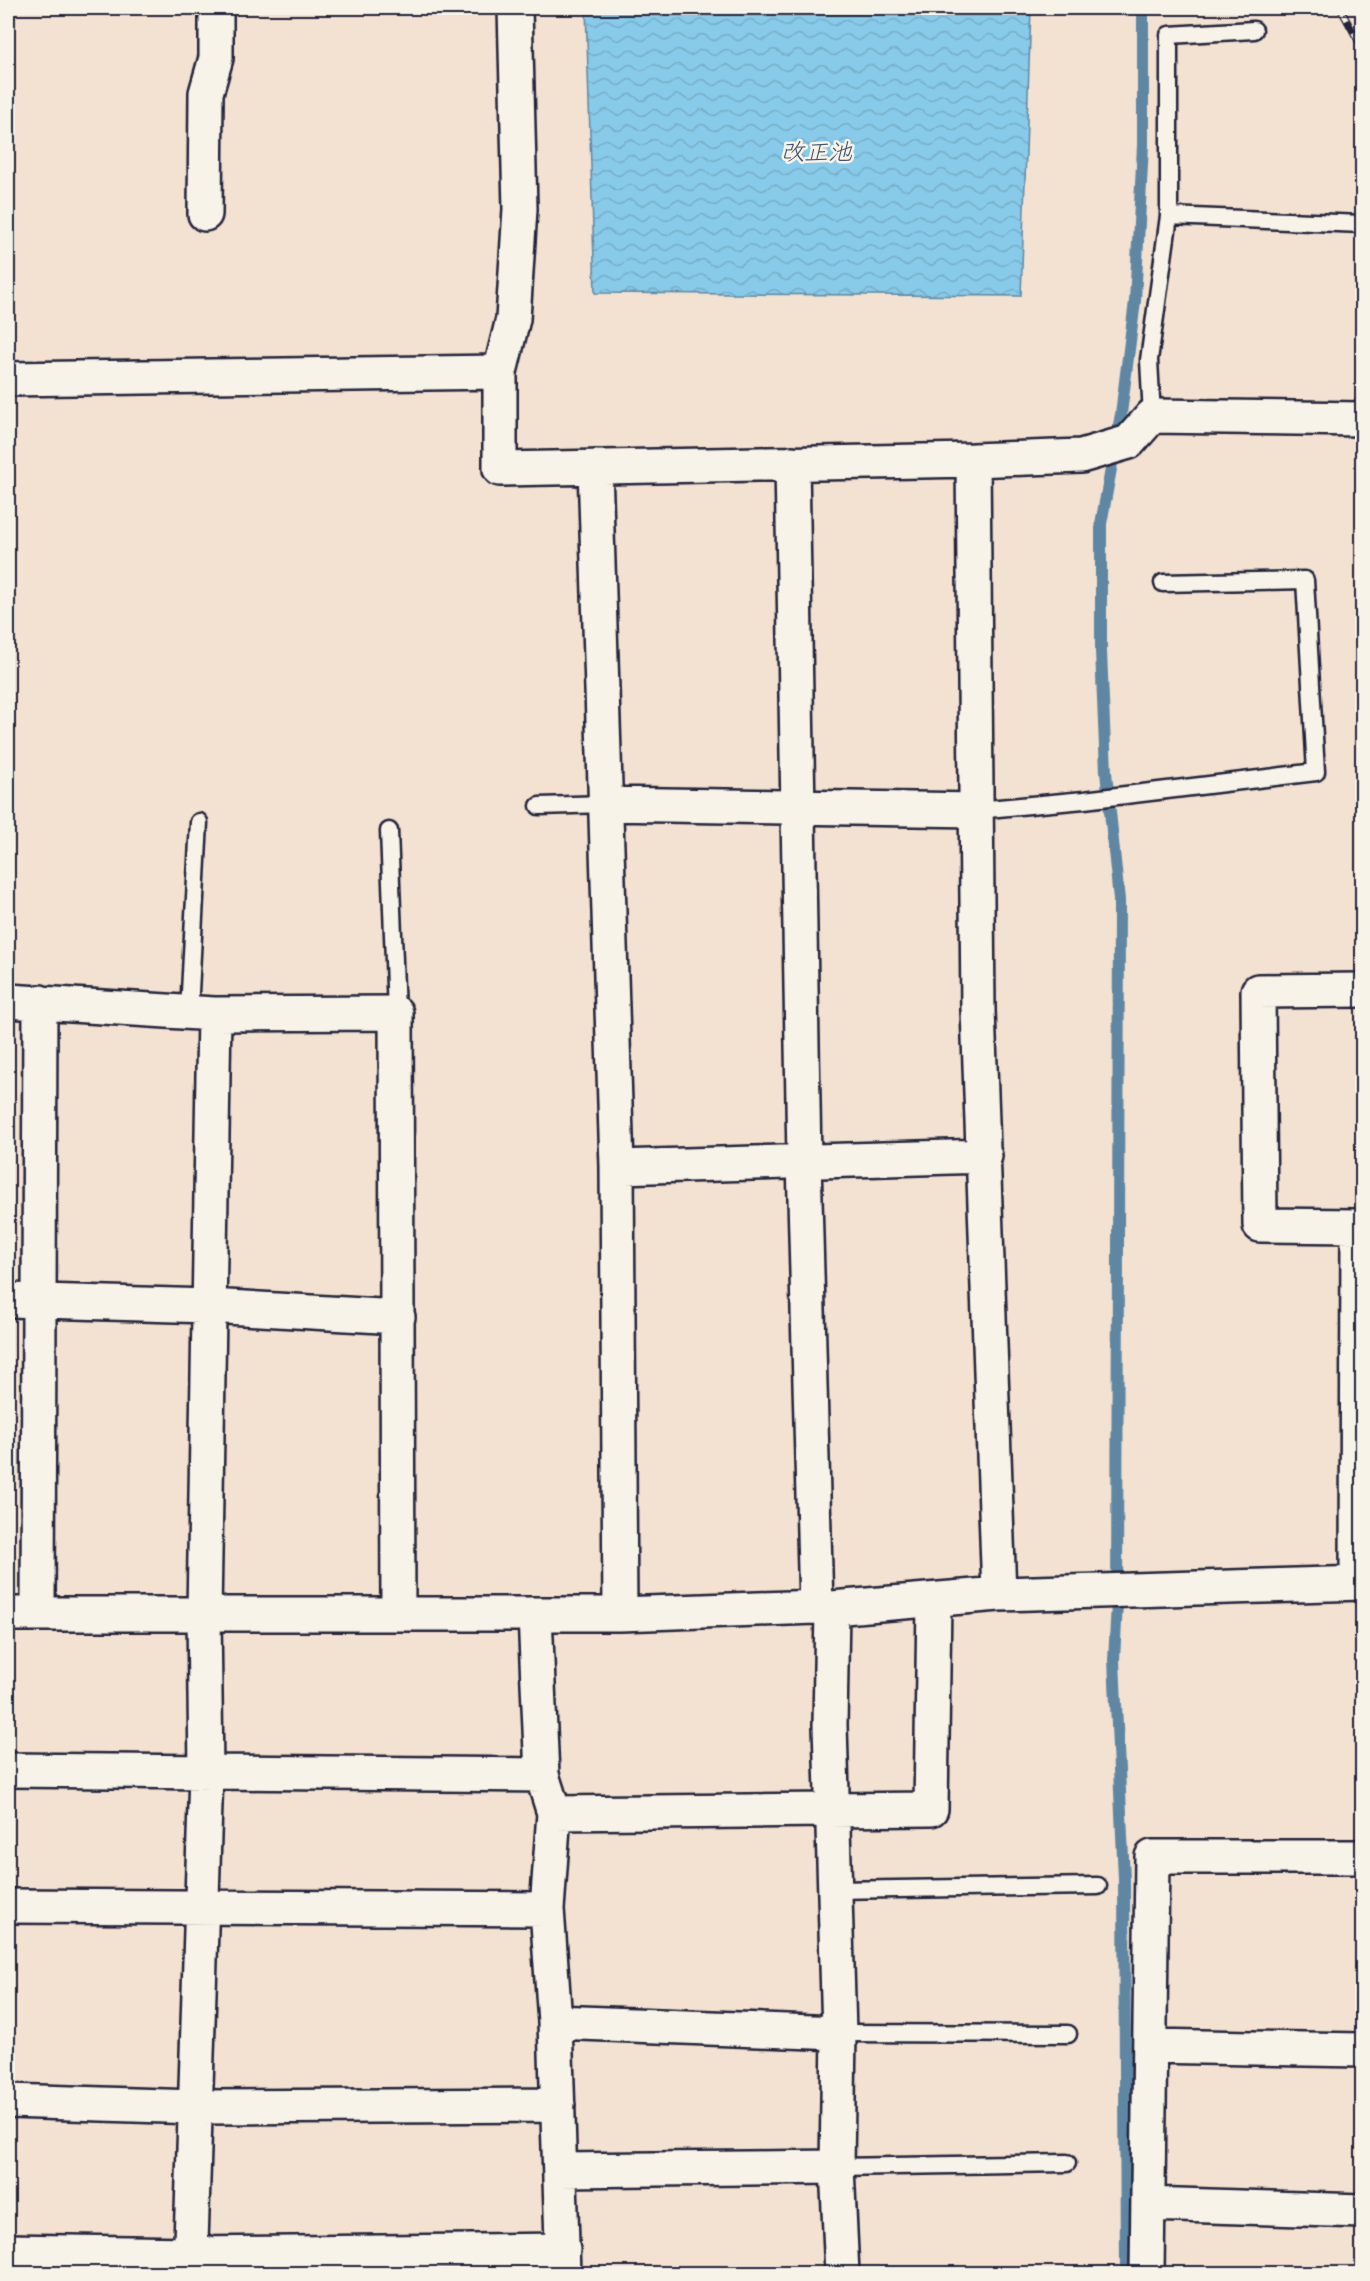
<svg xmlns="http://www.w3.org/2000/svg" width="1370" height="2281" viewBox="0 0 1370 2281" font-family="'Patrick Hand','Klee One',sans-serif">
<defs>
<pattern id="water-waves" width="16" height="10" patternUnits="userSpaceOnUse" patternTransform="scale(1.5)"><rect width="16" height="10" fill="#88cae9"/><path d="M0 5q4-4 8 0t8 0" fill="none" stroke="#75adc9"/></pattern>
</defs>
<rect width="100%" height="100%" fill="#f3e2d1"/>
<filter id="ink" filterUnits="userSpaceOnUse"><feTurbulence type="fractalNoise" baseFrequency=".0167" numOctaves="2"/><feDisplacementMap in="SourceGraphic" scale="12" xChannelSelector="R" yChannelSelector="G"/><feConvolveMatrix kernelMatrix="1 2 1 2 8 2 1 2 1" color-interpolation-filters="sRGB"/></filter>
<g filter="url(#ink)">
<path fill="url(#water-waves)" stroke="#5f87a3" stroke-width="1.5" d="M586,8h445l-10,288 -426,-3z"/>
<g fill="none" stroke-linecap="round" stroke-linejoin="round">
<path stroke="#5f87a3" stroke-width="12" d="M1126,2274l-2,-395 -10,-219 3,-57 2,-703 -13,-128 -5,-121v-127l20,-110 14,-113 8,-156v-137"/>
<defs>
<path id="service" d="M1169,216l193,8
M1152,416l-3,-56 20,-144v-181l85,-5
M539,806l67,-2
M977,810l107,-10 232,-28 -11,-192 -142,3
M389,831l7,182
M189,1011l10,-189
M833,1890l265,-4
M839,2033l229,1
M837,2167l230,-4"/>
<path id="minor" d="M515,8l5,201 -7,110 -13,53v97l473,-9 5,550 21,584
M205,214l1,-121 10,-35v-50
M8,379l492,-7
M973,460l108,-4 48,-14 23,-26 210,3
M792,463l12,698 12,446
M595,467l22,700 3,447
M606,804l371,6
M8,1001l206,13 -10,600 2,159 -16,501
M214,1014l182,-1 2,601
M617,1167l368,-11
M8,1300l201,6 189,11
M1357,1583l1,-357 -98,-1 -2,-234 104,-1
M832,1608l-2,117 9,308 -2,134 5,107
M8,1614h612l196,-7 16,1 167,-14 363,-11
M38,1614l2,-612
M535,1615l7,160 12,38 -7,96 8,113 8,252
M8,1770l534,5
M554,1813l377,-4 3,-208
M8,1906l539,3
M555,2022l284,11
M1150,2046l212,4
M8,2101l188,6 362,-2
M560,2170l277,-3
M1148,2204l214,7
M8,2251l182,3 373,-4
M1147,2274l5,-417h210"/>
</defs>
<use href="#service" stroke="#22223b" stroke-width="21"/>
<use href="#minor" stroke="#22223b" stroke-width="38"/>
<use href="#service" stroke="#f7f3e8" stroke-width="16"/>
<use href="#minor" stroke="#f7f3e8" stroke-width="33"/>
<defs>
<path id="rail" d="M1340,8l22,40"/>
</defs>
<use href="#rail" stroke="#22223b" stroke-width="7"/>
<use href="#rail" stroke="#f7f3e8" stroke-width="4.5" stroke-dasharray="14" stroke-linecap="butt"/>
</g>
</g>
<g text-anchor="middle" dominant-baseline="central" stroke-width="5" stroke-linejoin="round" paint-order="stroke">
<g font-size="24" font-style="italic" fill="#41546f" stroke="#f7f3e8">
<text x="816" y="151">改正池</text>
</g>
</g>
<rect width="1370" height="2281" fill="none" stroke="#f7f3e8" stroke-width="30"/>
<rect x="15" y="15" width="1340" height="2251" fill="none" stroke="#22223b" stroke-width="2" filter="url(#ink)"/>
</svg>
